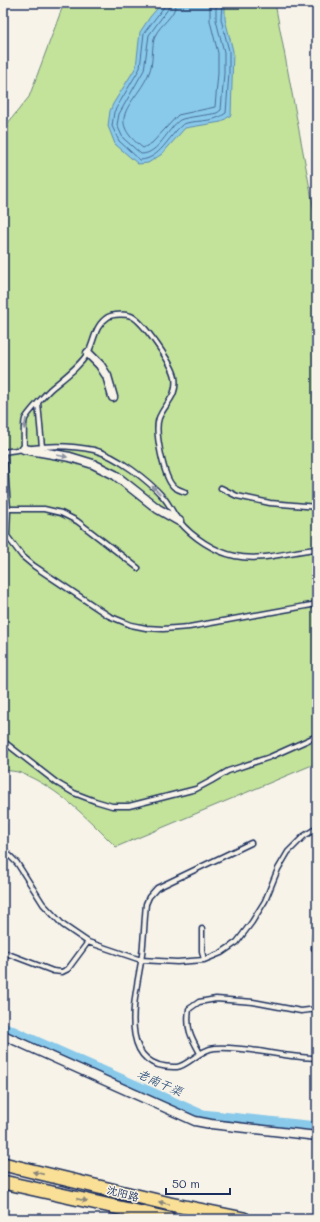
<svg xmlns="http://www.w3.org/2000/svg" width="320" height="1222" viewBox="0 0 320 1222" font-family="Mali,'LXGW WenKai TC',sans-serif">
<rect width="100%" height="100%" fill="#f7f3e8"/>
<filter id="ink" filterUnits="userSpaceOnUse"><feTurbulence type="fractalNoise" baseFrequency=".025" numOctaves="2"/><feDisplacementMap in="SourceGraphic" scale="8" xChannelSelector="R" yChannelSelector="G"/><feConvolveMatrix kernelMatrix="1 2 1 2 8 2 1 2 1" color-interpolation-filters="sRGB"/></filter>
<g filter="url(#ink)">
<path fill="#c3e29a" stroke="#6f887c" d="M64,3h211l42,223v537l-201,84c-28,-28 -57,-59 -95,-74 -5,-2 -12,-2 -18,-3v-641l26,-32z"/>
<path fill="#89c9ea" stroke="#5d8bb2" d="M162,3h63v16l8,32 -2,64 -10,7 -36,6 -23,26 -14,9 -10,1 -23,-20 -7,-18 2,-15 3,-7 23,-37 4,-35 10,-15z"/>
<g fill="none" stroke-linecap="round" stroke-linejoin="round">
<path stroke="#476d96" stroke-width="1" d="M165,3l-1,4 -20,26 -4,35 -26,44 -2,14 7,15 21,19c20,-1 28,-23 42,-35 9,-6 31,-1 44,-12l3,-40v-22l-8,-32 1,-16
M170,3l-2,6 -19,26 -5,35 -25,44 -2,11 6,13 18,16c18,0 26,-25 39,-34 6,-3 29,-5 37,-7l4,-3 3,-37v-21l-8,-32v-17
M176,3c-1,14 -16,21 -21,33 -4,10 -1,26 -6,37 -13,31 -46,45 -6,75l9,-5 26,-28 37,-8 3,-34v-20l-8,-32v-18"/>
<path stroke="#89c9ea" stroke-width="9" d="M3,1026l199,88 115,12"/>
<defs>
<path id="service" d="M38,403l4,44
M33,448c20,-3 41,-2 61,2 23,6 54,30 70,48 6,7 9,16 15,23 13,16 36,31 56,35 27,6 56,-5 82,-7
M24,449c0,-8 -1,-24 1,-30 3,-6 23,-28 28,-32 12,-10 26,-20 35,-34 7,-13 6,-27 20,-36 5,-3 18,-3 23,-1 12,5 42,49 44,61 3,20 -10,26 -16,41 -5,13 5,61 15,69 3,2 8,4 11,5
M3,452l21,-3
M221,488l16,8 33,7 47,4
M3,508l5,1h36l17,4 16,8 61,47
M3,530l4,6 1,-27 -4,-58
M7,536l15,20 12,10 75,50 22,9 15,3 17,1 26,-2 128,-23
M3,741l54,42 17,10 21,8 17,5h17l67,-17 15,-8 17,-10 42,-14 47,-21
M3,824v11
M251,843l-94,45 -8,9 -3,7c-2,19 -2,39 -5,58 -6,36 -25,108 36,105 11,-1 23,-18 38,-19 34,-2 68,10 102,10
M3,849l14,14 26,41 20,21 25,17 53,18 36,2 27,-2 17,-7 16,-11 15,-20 13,-21 13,-32 10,-17 16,-16 13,-8
M202,929v22l2,9
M314,948l3,-31
M3,952l50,19 9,1 6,-3 20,-27
M200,1053c-9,-16 -14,-24 -11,-44l10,-7 17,-3 37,3 48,9 16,-2"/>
<path id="minor" d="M88,353l12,12 7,11 6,21
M24,449l46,8 23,7 22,11 43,34 21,12
M3,1035l192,86 16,3 106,12"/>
<path id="primary" d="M3,1164l167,40 74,15
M3,1182l166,37"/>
</defs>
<use href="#service" stroke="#1b2f5e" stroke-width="7"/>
<use href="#minor" stroke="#1b2f5e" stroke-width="11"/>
<use href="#primary" stroke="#1b2f5e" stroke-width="16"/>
<use href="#service" stroke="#f7f3e8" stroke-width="4"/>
<use href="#minor" stroke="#f7f3e8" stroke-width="8"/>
<use href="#primary" stroke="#fadf96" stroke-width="13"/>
</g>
<defs><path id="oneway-solid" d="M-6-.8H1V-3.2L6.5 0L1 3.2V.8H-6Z"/></defs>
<g fill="#8991a3">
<use href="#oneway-solid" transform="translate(25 424) rotate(99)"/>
<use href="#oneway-solid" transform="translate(62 456) rotate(10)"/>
<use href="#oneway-solid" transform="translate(156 490) rotate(-135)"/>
</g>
<g fill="#8a877a">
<use href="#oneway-solid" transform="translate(38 1173) rotate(-167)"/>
<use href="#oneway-solid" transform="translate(82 1200) rotate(13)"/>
<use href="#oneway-solid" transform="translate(164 1203) rotate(-167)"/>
</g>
</g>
<g text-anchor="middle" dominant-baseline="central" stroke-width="3" stroke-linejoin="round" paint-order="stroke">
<g font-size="11" fill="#1b2f5e" stroke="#f7f3e8">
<text transform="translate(123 1193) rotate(14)">沈阳路</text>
</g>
<g font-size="12" font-style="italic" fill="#365681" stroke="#f7f3e8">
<text transform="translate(160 1082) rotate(24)">老南干渠</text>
</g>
</g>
<rect width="320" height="1222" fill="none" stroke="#f7f3e8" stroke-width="16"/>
<rect x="8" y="8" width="304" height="1206" fill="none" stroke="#1b2f5e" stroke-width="1.5" filter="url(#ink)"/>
<path d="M166 1188v6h64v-6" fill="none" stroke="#1b2f5e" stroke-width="2"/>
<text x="172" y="1188" font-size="12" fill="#1b2f5e" stroke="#f7f3e8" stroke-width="3" paint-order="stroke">50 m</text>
</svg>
